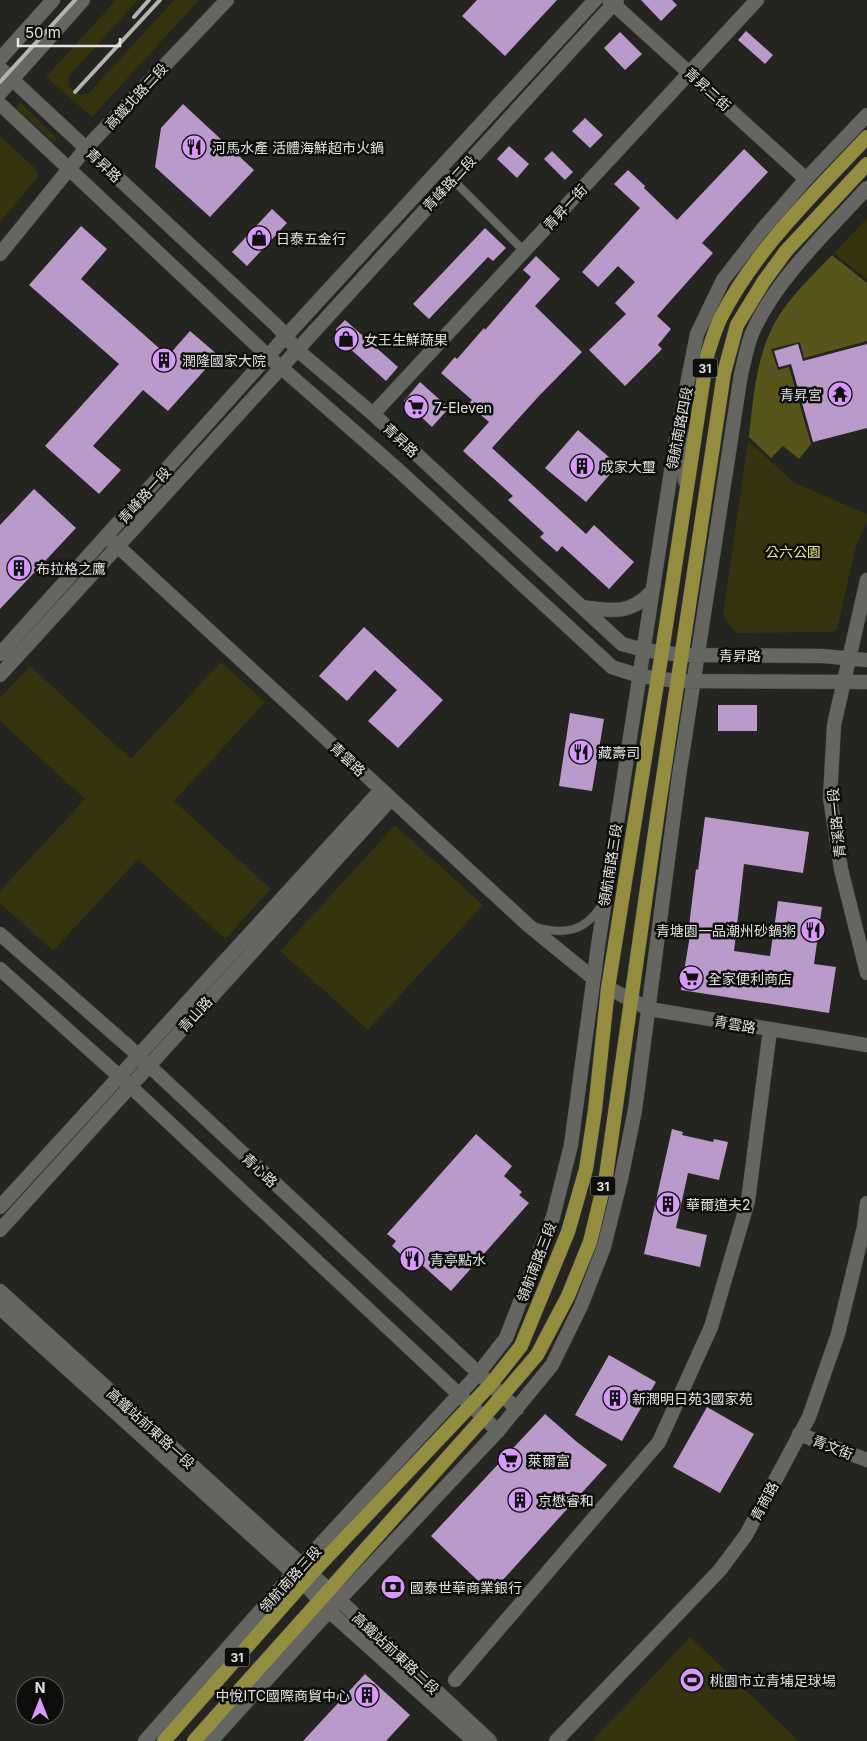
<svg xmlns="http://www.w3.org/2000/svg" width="867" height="1741" viewBox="0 0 867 1741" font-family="Inter,'Noto Sans TC',sans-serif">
<rect width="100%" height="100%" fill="#242420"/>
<path fill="#35330d" d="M116,0h22l-69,76v11l9,7h10l86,-94h25l-107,117 -46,-40z
M19,104h3l34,34v3l-3,1 -35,-33 -1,-3z
M0,136l36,33 2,8 -38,45z
M867,218v61l-33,-26z
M748,441l47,42 72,31v7l-11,25 -19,83 -5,3 -96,1 -13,-18z
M221,662l44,40 -91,99 97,88 -46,50 -87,-80 -85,92 -53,-48v-12l85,-92 -85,-78v-23l30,-32 101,93z
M395,825l88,80 -115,125 -88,-79z
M690,1637l109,104h-207z"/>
<path fill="#57541c" d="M832,255l35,28v58l-63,17 -4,-16 -29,7 7,21 11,-3 22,77 -12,15 -16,-13 -12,12 -22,-21c5,-46 8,-96 39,-134 13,-17 29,-32 44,-48z"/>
<path fill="#ba9aca" d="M477,0h80l-52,56 -43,-40z
M641,0h31l5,5 -16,16z
M746,31l27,24 -8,9 -27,-24z
M620,32l22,22 -17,16 -21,-22z
M183,104l71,66 -44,47 -55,-50 6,-39z
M585,118l18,17 -13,13 -18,-17z
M509,146l20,18 -12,14 -20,-19z
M744,149l24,23 -66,71 11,10 -56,63 14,13 -13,16 4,4 -37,37 -36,-36 37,-36 -11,-11 20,-21 -17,-16 -20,21 -16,-15 58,-64 -26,-24 14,-14 17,16 -1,2 33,32z
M552,151l21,21 -8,8 -21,-21z
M272,209l15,14 -40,43 -15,-14z
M81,226l26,23 -26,30 87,77 22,-25 28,24 -50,56 -25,-21 -50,56 28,24 -22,24 -54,-48 74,-82 -90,-79z
M485,228l21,20 -13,13 -5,-4 -59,62 -16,-15z
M536,256l24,23 -25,27 47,46 -44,45 -46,51 94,86 8,-9 40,37 -25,27 -47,-43 -5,6 -17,-15 4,-4 -36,-33 5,-4 -50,-45 26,-29 -21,-18 4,-4 -31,-27 14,-16 2,2 27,-31 1,2 46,-53 -8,-7z
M345,320l53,47 -12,14 -49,-44 -1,-8z
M798,344l5,17 64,-17v84l-54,14 -22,-78 -12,3 -5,-16z
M420,382l29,26 -17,19 -28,-26z
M578,430l40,35 -32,37 -41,-34z
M34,489l42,39 -76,81v-84z
M364,627l79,73 -45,48 -30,-27 29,-31 -22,-20 -28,31 -28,-25z
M718,705h39v26h-39z
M570,713l34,6 -12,72 -33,-5z
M705,817l104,15 -6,41 -59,-9 -10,87 36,5 8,-55 44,6 -8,57 22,3 -7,46 -148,-23 9,-55 -2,-1 8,-65 2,1z
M672,1129l11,3 -1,3 31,7 1,-3 14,3 -9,38 -31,-7 -12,55 31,7 -7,32 -56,-13z
M476,1134l36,32 -8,10 18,16 -3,3 10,8 -78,88 -30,-27 -4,5 -25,-23 4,-5 -9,-7z
M609,1355l47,27 -34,59 -47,-26z
M707,1407l47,27 -34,59 -47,-26z
M545,1414l32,28 30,23 -116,128 -60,-57z
M365,1674l45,41 -24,26h-83z"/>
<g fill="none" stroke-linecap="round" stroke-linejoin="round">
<defs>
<path id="service" d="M441,168l83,83
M536,927c27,8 49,5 65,-21"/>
<path id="minor" d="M609,0l197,179
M373,414l384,-414
M111,540l417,385 65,53
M867,580l-33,145 -4,73 11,71 26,104
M0,654l286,-318 309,-336
M0,675l617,-675
M0,934l129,113 388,362
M0,969l130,117 368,345
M608,988l41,21 218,36
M0,1207l381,-417
M0,1230l391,-431
M0,1291l302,274 188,176
M0,1308l303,274 26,29 145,130
M799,1434l68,26
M455,1680l204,-238 52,-115 37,-126 22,-171
M556,1741l164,-171 26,-35 63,-118 29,-83 26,-107 3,-24"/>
<path id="tertiary" d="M0,59l53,-59
M0,68l277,258 9,10 10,13 77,65 249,230 22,6 38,5 140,1 45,4
M0,93l83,-93
M0,104l268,252 128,112 216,199 28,9 38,5 189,1
M0,254l86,-106 141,-148
M682,435l3,46
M582,607c29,4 49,8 70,-16
M145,1741l148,-167 185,-200 28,-36 47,-121 18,-72 27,-199 77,-501 22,-111 26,-54 38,-49 45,-52 61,-64
M211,1741l128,-141 159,-169 54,-66 29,-59 23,-59 17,-68 14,-69 44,-334 62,-402c4,-15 6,-31 13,-45 24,-52 75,-99 113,-141"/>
<path id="primary" d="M164,1741l147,-167 179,-189 31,-39 47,-114 18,-63 9,-59 13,-122 54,-336 45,-296c4,-13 8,-27 14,-39 37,-71 92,-122 146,-180
M194,1741l289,-323 54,-63 31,-59 22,-54 16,-66 51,-358 67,-445 13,-48 27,-44 22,-30 81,-87"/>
</defs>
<use href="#service" stroke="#40403d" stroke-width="9"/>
<use href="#minor" stroke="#40403d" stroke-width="15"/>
<use href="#tertiary" stroke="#40403d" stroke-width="15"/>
<use href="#primary" stroke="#40403d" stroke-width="15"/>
<use href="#service" stroke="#656561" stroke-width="8"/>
<use href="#minor" stroke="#656561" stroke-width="14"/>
<use href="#tertiary" stroke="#656561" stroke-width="14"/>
<use href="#primary" stroke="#938e3f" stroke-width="14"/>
<path stroke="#b3b3b0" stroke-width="4" d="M134,17l15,-17
M0,82l75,-82
M75,92l85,-92"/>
</g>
<defs>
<symbol id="restaurant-disc" viewBox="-11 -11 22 22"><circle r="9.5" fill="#d89af8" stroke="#0d0d0b"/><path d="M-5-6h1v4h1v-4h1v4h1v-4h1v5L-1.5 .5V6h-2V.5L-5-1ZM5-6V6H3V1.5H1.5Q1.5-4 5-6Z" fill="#111"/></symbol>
<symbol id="shop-disc" viewBox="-11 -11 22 22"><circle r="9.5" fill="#d89af8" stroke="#0d0d0b"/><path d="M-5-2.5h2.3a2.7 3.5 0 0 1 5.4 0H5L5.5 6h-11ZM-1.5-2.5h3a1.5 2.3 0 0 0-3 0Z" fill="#111"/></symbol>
<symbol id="building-disc" viewBox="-11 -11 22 22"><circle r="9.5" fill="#d89af8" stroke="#0d0d0b"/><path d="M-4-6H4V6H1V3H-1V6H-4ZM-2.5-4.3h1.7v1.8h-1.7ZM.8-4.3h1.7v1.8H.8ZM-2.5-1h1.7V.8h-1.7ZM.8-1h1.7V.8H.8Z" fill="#111"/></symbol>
<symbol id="temple-disc" viewBox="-11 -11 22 22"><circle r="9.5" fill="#d89af8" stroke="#0d0d0b"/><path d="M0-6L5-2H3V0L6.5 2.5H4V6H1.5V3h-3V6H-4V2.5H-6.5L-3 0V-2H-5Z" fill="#111"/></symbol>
<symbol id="supermarket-disc" viewBox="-11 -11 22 22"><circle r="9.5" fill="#d89af8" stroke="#0d0d0b"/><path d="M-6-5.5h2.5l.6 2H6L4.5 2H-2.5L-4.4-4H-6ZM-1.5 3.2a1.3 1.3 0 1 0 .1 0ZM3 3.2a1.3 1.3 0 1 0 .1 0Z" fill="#111"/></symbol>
<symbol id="bank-disc" viewBox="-11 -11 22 22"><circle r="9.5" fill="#d89af8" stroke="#0d0d0b"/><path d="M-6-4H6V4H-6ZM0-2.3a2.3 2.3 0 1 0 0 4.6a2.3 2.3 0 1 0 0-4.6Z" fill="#111"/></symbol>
<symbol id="stadium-disc" viewBox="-11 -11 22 22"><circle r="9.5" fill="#d89af8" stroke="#0d0d0b"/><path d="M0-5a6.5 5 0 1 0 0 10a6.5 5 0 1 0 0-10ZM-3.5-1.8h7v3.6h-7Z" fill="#111"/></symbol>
</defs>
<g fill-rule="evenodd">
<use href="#restaurant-disc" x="180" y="133" width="28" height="28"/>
<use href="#shop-disc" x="245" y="224" width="28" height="28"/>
<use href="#shop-disc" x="332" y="325" width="28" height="28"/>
<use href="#building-disc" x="150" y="346" width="28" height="28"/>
<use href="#temple-disc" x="826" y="380" width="28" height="28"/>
<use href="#supermarket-disc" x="402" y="393" width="28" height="28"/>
<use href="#building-disc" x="568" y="452" width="28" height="28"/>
<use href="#building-disc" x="5" y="554" width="28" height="28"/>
<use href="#restaurant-disc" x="567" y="738" width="28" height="28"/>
<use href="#restaurant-disc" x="799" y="916" width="28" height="28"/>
<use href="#supermarket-disc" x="677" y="964" width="28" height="28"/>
<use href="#building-disc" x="654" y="1190" width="28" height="28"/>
<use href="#restaurant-disc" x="398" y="1245" width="28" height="28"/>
<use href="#building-disc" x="601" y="1384" width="28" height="28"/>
<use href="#supermarket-disc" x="496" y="1446" width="28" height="28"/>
<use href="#building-disc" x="506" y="1486" width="28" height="28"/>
<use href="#bank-disc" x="379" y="1573" width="28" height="28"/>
<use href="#stadium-disc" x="678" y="1666" width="28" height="28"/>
<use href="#building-disc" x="353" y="1681" width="28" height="28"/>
</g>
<g text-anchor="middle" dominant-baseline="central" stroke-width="5" stroke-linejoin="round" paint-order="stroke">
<g fill="#0d0d0b" stroke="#a2a2a0" stroke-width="1">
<rect x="692.5" y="358.5" width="25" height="19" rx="4"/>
<rect x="590.5" y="1176.5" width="25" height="19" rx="4"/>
<rect x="224.5" y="1647.5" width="25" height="19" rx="4"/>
</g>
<g font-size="12" font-weight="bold" fill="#e2e2e0">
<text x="705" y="368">31</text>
<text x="603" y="1186">31</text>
<text x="237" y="1657">31</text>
</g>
<g font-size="14" fill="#e2e2e0" stroke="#0d0d0b">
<text transform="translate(708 89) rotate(42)">青昇二街</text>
<text transform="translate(136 96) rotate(-47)">高鐵北路二段</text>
<text transform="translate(104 165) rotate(43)">青昇路</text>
<text transform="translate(449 183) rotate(-47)">青峰路二段</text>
<text transform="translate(565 207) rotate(-47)">青昇一街</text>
<text transform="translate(679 428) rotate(-79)">領航南路四段</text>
<text transform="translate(401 440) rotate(43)">青昇路</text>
<text transform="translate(144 495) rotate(-48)">青峰路一段</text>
<text x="740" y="655">青昇路</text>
<text transform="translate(348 759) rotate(43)">青雲路</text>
<text transform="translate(836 823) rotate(-96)">青溪路一段</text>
<text transform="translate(610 865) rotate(-81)">領航南路三段</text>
<text transform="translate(195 1014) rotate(-48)">青山路</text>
<text transform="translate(735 1024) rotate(10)">青雲路</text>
<text transform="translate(260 1170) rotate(43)">青心路</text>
<text transform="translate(536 1262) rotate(-69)">領航南路三段</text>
<text transform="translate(151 1428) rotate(42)">高鐵站前東路一段</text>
<text transform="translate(833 1447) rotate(21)">青文街</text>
<text transform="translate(764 1501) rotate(-62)">青商路</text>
<text transform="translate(290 1579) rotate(-48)">領航南路三段</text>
<text transform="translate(396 1653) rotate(43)">高鐵站前東路二段</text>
</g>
<g font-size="14" fill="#e2e2e0" stroke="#0d0d0b" text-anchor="start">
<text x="212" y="147">河馬水產 活體海鮮超市火鍋</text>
<text x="276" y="238">日泰五金行</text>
<text x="364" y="339">女王生鮮蔬果</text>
<text x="182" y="360">潤隆國家大院</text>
<text x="822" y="394" text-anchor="end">青昇宮</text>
<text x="434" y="407">7-Eleven</text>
<text x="600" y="466">成家大璽</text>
<text x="36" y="568">布拉格之鷹</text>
<text x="598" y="752">藏壽司</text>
<text x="796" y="930" text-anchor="end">青塘園一品潮州砂鍋粥</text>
<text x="708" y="978">全家便利商店</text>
<text x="686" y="1204">華爾道夫2</text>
<text x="430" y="1259">青亭點水</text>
<text x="632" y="1398">新潤明日苑3國家苑</text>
<text x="528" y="1460">萊爾富</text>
<text x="538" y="1500">京懋睿和</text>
<text x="410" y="1587">國泰世華商業銀行</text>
<text x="710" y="1680">桃園市立青埔足球場</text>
<text x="350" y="1695" text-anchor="end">中悅ITC國際商貿中心</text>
</g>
<g font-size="14" fill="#eae691" stroke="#0d0d0b">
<text x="793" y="551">公六公園</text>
</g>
</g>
<g transform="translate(40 1701)"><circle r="24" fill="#0d0d0b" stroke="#626260"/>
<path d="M0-4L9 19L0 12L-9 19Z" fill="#d89af8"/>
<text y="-8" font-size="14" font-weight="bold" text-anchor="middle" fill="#e2e2e0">N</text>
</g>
<path d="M18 38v8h102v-8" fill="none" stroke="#e2e2e0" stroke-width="2.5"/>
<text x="25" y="38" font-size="15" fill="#e2e2e0" stroke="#0d0d0b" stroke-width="4" paint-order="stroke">50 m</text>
</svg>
